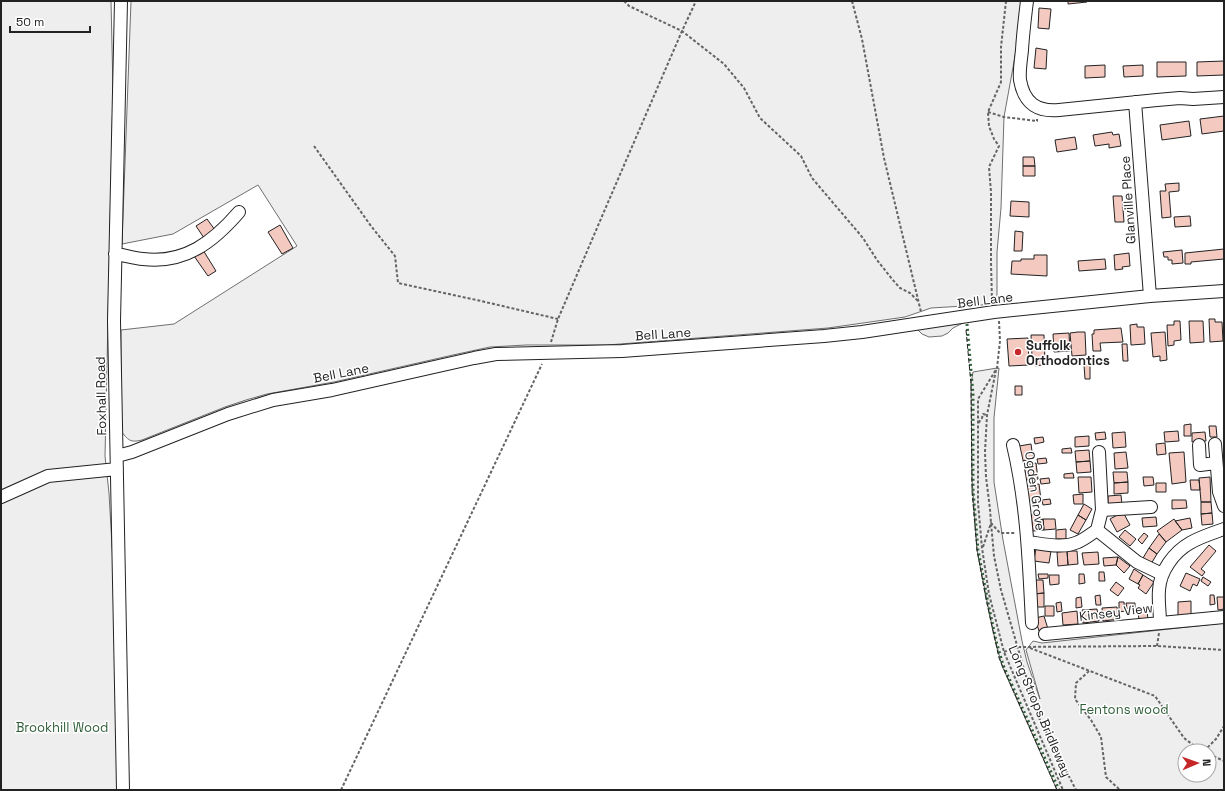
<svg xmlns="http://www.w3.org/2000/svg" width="1225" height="791" viewBox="0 0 1225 791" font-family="'Space Grotesk',sans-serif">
<rect width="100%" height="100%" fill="#fff"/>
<path fill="#eee" stroke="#6f6f6f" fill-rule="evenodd" d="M1,1h110l2,90 -8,365 4,37 17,297h-125z
M131,1h894l-21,116 -3,91 -4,44v52l-66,4 -26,9 -77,11 -221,17h-81l-36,2 -37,8 -119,27 -67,12 -21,6 -21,7 -83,33c-12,3 -14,0 -21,-9v-101l53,-6 123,-78 -39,-61 -85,49 -51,10z
M997,368h2l-5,50v64l9,58 19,101 5,21 13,37 -14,-49 7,-9 9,2 182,-20v167h-167l-55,-124 -9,-35 -16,-81 -5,-71 -1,-95 2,-12zM1185,751h24v24h-24z"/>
<path fill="#ededed" stroke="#6f6f6f" d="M965,322l-12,6 -5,5 -6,3 -13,1 -7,-3 -5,-5z"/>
<path fill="#f3c9c0" stroke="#222" d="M1068,1h19v1l-19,2z
M1039,8l12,1 -2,20 -11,-1z
M1036,48l11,2 -1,19 -12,-1z
M1224,61v14l-27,1v-14z
M1157,62h29v14l-29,1z
M1105,65v12l-20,1v-12z
M1143,65v11l-19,1 -1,-11z
M1224,116v15l-22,3 -2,-15z
M1189,121l2,15 -29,4 -2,-15z
M1112,132l1,3 6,-1 2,12 -12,2v-4l-14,2 -2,-11z
M1075,137l2,12 -20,3 -2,-12z
M1023,157h11l1,9h-12z
M1023,166h12v10h-12z
M1179,183v8l-10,1 2,25 -9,1 -2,-27h6l-1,-7z
M1113,196h9l2,26h-9z
M1011,201l18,1v15l-19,-1z
M1190,216l1,10 -16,1 -1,-10z
M207,219l8,11 -11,8 -8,-12z
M280,225l13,23 -11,6 -14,-22z
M1015,231l8,1 -1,19h-8z
M1224,249v10l-33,3v2h-6v-11z
M203,250l13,21 -8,5 -14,-20z
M1182,250l1,13 -11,1v-4h-4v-3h-4l-1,-5z
M1129,253l1,13 -8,1 1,2 -8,1 -1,-15z
M1034,255h13v21l-36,-2 1,-13h9v-2h13z
M1105,259l1,10 -27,2 -1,-10z
M1209,319h6v3h7l1,19 -13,1z
M1174,321h6l1,19 -7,1v4l-6,1 -1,-21h7z
M1189,321h14l1,21 -14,1z
M1137,324v3h7l1,17 -14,1 -1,-20z
M1121,328l2,14 -23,1 1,8h-8l-1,-17h2v-4z
M1078,332h7l1,23 -14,1 -2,-23z
M1165,332l2,28 -7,1v-5l-7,1 -2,-24z
M1069,333l1,18 -16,1 -1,-18z
M1031,335h13l1,26 -3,1v3l-7,1v-9h-3z
M1028,338l1,27 -20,1 -2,-27z
M1122,344h5l1,17h-5z
M1090,364v15h-5l-1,-14z
M1015,386h7v9h-7z
M1191,424v12h-7v-11z
M1209,426h7l1,11h-7z
M1178,431l1,10 -14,1 -1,-10z
M1105,432l1,7 -10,1 -1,-7z
M1125,432l1,15 -13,1 -1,-15z
M1205,432l1,9 -14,1v-9z
M1089,436v10l-14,1v-10z
M1043,437l1,5 -9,2 -1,-6z
M1165,443l1,11 -9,1 -1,-11z
M1031,444l2,15 -12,2 -2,-15z
M1071,448l1,5h-10v-4z
M1089,450l1,11 -14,1 -1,-11z
M1126,452l2,16 -13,1 -1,-16z
M1184,452l2,30 -14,2 -3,-31z
M1046,458l1,5 -9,1 -1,-5z
M1090,461l1,11 -14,1 -1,-11z
M1036,463l2,16 -12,1 -2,-15z
M1113,472h14l1,10 -14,1z
M1073,473l1,5h-10v-4z
M1078,477h13l1,15 -13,1z
M1143,477h10l1,8 -10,1z
M1210,477l1,25h-10l-2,-24z
M1049,478l1,5 -9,1 -1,-5z
M1190,480h9l1,10h-9z
M1128,482v11l-14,1v-11z
M1156,483h10v9h-10z
M1039,484l2,16 -12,1 -2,-15z
M1083,494v10h-9l-1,-9z
M1121,495l1,10 -14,1v-10z
M1050,499l1,5 -8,1 -1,-5z
M1172,500h14l1,8 -15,1z
M1201,502h10l1,11 -11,1z
M1084,504l8,5 -6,11 -8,-5z
M1123,512l7,13 -13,7 -7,-13z
M1212,513l1,11 -11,1 -1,-11z
M1038,514l1,6 4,-1 1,11 -11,1 -2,-16z
M1078,515l8,5 -8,14 -8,-4z
M1156,517l1,9 -14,1 -1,-9z
M1190,518l2,10 -10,2 -7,-9z
M1043,519h12l1,10 -12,1z
M1174,519l8,11 -16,12 -9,-11z
M1066,529v10h-10v-9z
M1125,530l11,9 -6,7 -11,-9z
M1144,533l4,3 -6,8 -4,-4z
M1159,534l7,8 -9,12 -8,-6z
M1209,545l7,6 -15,18 4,3 -3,4 -12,-9z
M1036,548l15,3 -2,12 -15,-2z
M1149,548l8,6 -6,10 -8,-6z
M1067,551l1,14 -10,1 -1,-14z
M1067,551h10l1,13 -10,1z
M1098,552l1,12 -15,1 -2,-12z
M1118,557l12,9 -6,7 -8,-8z
M1118,557l-2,8 -12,1 -1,-8z
M1134,569l9,6 -5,9 -9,-5z
M1099,572h5l1,9h-6z
M1186,573l14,6 -3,7 -4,-2 -3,7 -10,-5z
M1038,574h10v4l-9,1z
M1079,574h5l1,9 -6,1z
M1049,575h10v9l-9,1z
M1143,575l11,7 -8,12 -8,-6 2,-3 -2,-1z
M1203,577l8,5 -3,4 -7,-5z
M1033,580h10l1,13 -10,1z
M1116,582l8,6 -6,8 -8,-6z
M1044,593v14h-10v-13z
M1100,595l1,10h-5l-1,-9z
M1210,595h4l1,9 -5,1z
M1081,597l1,10 -6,1v-10z
M1217,597h7v12l-6,1z
M1191,601v16l-13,1v-16z
M1061,602l1,9 -5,1 -1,-9z
M1119,602h5l1,9 -6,1z
M1126,603h9v5l-8,1z
M1045,606h9v10h-9z
M1117,607l2,12 -16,2 -1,-13z
M1138,608h9l1,13 -9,1z
M1097,609l2,12 -16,2 -1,-13z
M1077,611l1,13 -15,1 -1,-12z
M1044,616l4,13 -9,2 -4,-13z"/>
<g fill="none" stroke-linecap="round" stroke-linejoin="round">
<defs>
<path id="minor" d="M121,1l-7,320 9,469
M1027,1c-2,16 -4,32 -5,49 -1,10 -3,21 -2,30 4,23 17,32 39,30l98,-10 23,-2 13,1 31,-2
M1135,102l15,194
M115,254c9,1 18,4 28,5 42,5 70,-17 96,-47
M1215,444l4,48 5,14
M1013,445c14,59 16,118 19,178
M1199,445l1,20 16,-2
M1099,452l3,58 -5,20 40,32 25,12
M117,456l15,-4 96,-38 45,-14 59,-10 142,-32 22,-4 126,-3 202,-15 38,-4 132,-20 156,-16 74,-5
M1,497l47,-21 69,-7
M1102,510l49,-3
M1028,542c16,2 35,7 50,0 7,-3 13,-8 19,-12
M1160,623c0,-11 -2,-22 -1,-33 1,-19 15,-38 31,-47 10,-6 23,-10 34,-14
M1045,634l179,-17"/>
</defs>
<use href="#minor" stroke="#222" stroke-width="14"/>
<path stroke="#646464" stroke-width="2" stroke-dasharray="3 2" stroke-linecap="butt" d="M624,1l5,5 53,25 42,33 20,24 16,30 41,38 11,22 51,60 14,22 15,19 8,9 10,5 8,8
M852,1l10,38 22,119 37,154
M988,112l16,5 33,4v-2
M314,146l57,80 24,30 3,27 83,18 77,18
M992,301l-1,-38v-71l-2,-25 10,-21 -5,-7 -5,-13 -1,-14 13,-30v-35l5,-46
M999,321l1,20 -3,27 -19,31v104l4,45 7,46 15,58 59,138
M551,342l7,-23 51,-119 73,-169 14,-30
M996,370l-9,45 -2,37 1,25 4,32 1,14 3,33 7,34 36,124 39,76
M979,423l1,-3 2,-2 1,-4 4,1
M983,547l8,-24 9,10h16
M1157,646l2,-13
M1030,648l125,48 29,42 13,10 6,3
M1004,652l13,-5 140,-1 67,4
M1089,671l-13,12 -1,16 16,21 10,17 5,40 14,13
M1204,751l12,-12 8,-13
M1209,754l15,7
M341,790l201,-426"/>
<use href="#minor" stroke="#fff" stroke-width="12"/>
<path stroke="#2f5e38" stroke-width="3" stroke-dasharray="2 3" stroke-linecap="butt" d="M967,324l6,70v97l5,59 9,48 9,43 7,24 56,125"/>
<path stroke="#222" stroke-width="1" stroke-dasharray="5 2" stroke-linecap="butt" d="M966,330l5,54 1,107 5,59 9,49 13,59 58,132"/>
</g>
<circle fill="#c62828" stroke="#fff" stroke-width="1.5" cx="1018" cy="352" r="4"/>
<g text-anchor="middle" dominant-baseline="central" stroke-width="3" stroke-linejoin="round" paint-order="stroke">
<g font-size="13" fill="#222" stroke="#fff">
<text transform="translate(1128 200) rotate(-94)">Glanville Place</text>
<text transform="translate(985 300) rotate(-7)">Bell Lane</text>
<text transform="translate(663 334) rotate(-4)">Bell Lane</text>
<text transform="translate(341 373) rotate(-11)">Bell Lane</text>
<text transform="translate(101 396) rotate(-91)">Foxhall Road</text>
<text transform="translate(1035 491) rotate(82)">Ogden Grove</text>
<text transform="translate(1116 612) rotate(-7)">Kinsey View</text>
<text transform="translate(1040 711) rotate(67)">Long Strops Bridleway</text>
</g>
<g font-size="13" font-weight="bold" fill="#222" stroke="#fff" text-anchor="start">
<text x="1026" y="345">Suffolk<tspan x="1026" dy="15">Orthodontics</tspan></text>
</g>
<g font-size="13" fill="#2f5e38" stroke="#fff">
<text x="1124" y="709">Fentons wood</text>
<text x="62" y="727">Brookhill Wood</text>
</g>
</g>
<rect width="1225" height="791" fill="none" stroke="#222222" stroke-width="4"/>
<g transform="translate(1197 763) rotate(88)"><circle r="19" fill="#ffffff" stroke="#a7a7a7"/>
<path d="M0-3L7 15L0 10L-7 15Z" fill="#c62828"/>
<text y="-6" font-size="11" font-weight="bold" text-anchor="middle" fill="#222222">N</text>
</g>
<path d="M10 26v6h80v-6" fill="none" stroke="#222222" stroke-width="2"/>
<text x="16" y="26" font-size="12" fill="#222222" stroke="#ffffff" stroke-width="3" paint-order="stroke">50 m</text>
</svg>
